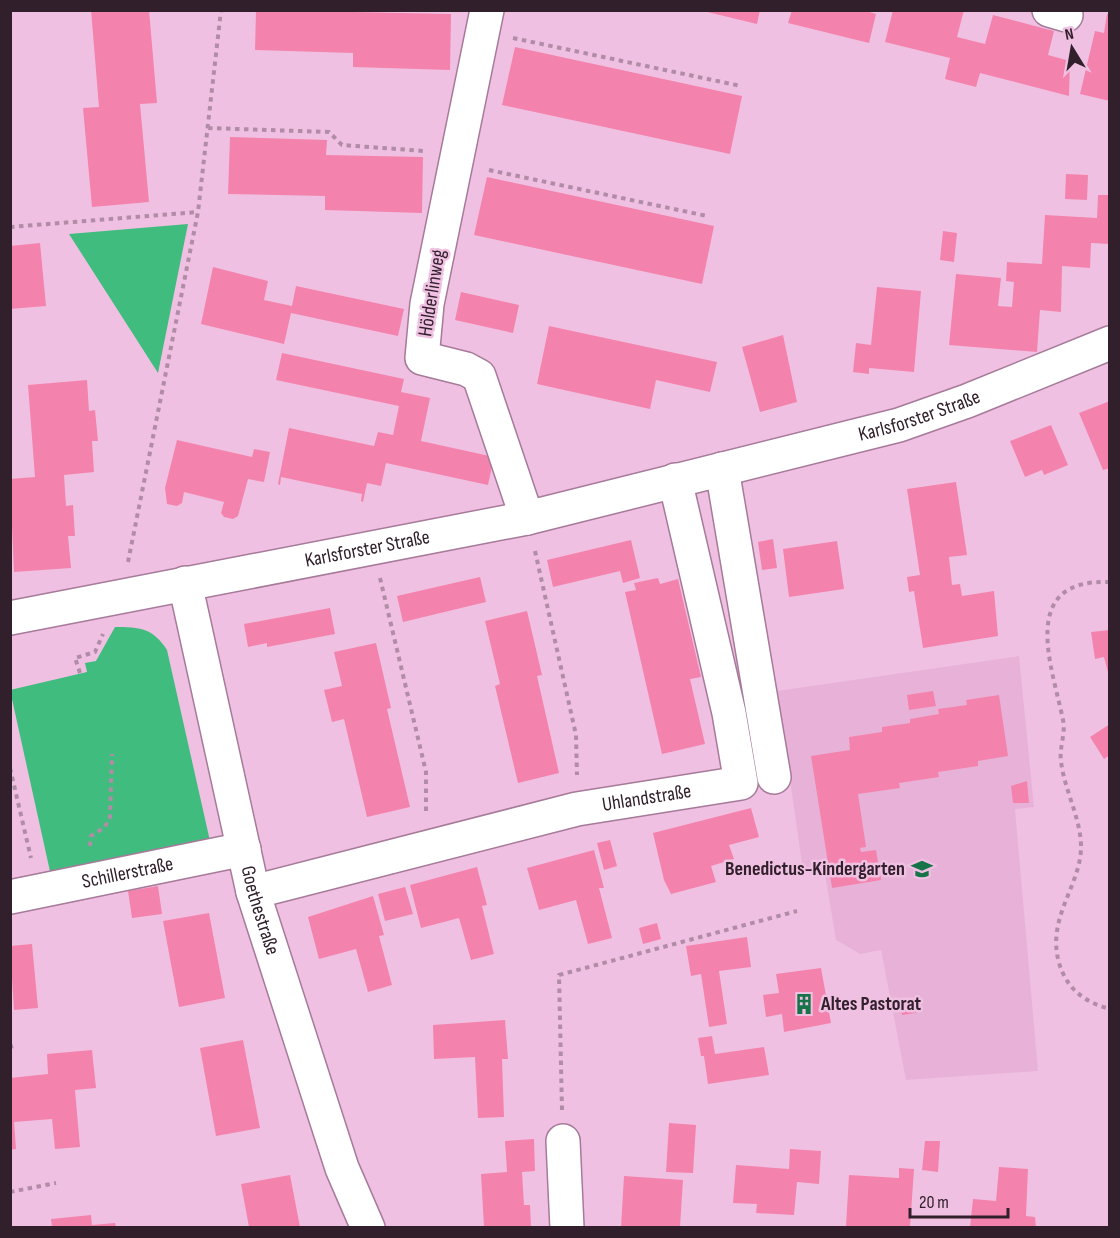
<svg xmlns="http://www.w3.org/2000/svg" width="1120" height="1238" viewBox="0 0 1120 1238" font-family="'Sofia Sans Condensed',sans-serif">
<rect width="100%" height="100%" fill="#f0c0e2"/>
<path fill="#e8b2d8" d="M1019,656l15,151 -19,2 23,262 -132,9 -25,-130 -21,4 -24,-14 -12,-72 -21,2 -26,-179z"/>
<path fill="#40bc7e" d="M188,224l-30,149 -89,-139z
M115,627c25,0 38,1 52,23l43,191 -157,44 -43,-195 77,-18 -2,-9 11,-2z"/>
<path fill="#f383ad" d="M91,10h58l8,93 -17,1 9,98 -57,5 -9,-99 16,-1z
M256,10l195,4 -1,56 -97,-3v-14l-98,-3z
M699,10h61l-3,14z
M792,10h71l13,4 -7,29 -81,-20z
M893,10h71l-7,27 28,7 8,-29 61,16 -6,24 22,6 -1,35 -89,-23 -4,14 -31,-8 5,-21 -65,-16z
M1107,14l3,1v86l-30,-7 15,-63 9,2z
M515,47l227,49 -12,58 -228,-49z
M230,137l97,3 -1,15 97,2 -1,56 -97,-3v-14l-97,-2z
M1066,174l22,1 -1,25 -22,-1z
M487,177l227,49 -12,58 -228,-49z
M1098,195h12v49l-19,-1 -1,25 -28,-2 -1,46 -21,-2 -3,42 -88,-7 7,-71 45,4 -3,28 14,1 2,-25 -8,-1 1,-19 35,2 3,-49 52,3z
M943,231l14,2 -3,29 -14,-2z
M40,243l6,63 -36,3v-63z
M213,267l55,14 -4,19 28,6 4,-20 108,23 -6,27 -107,-23 -7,31 -83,-20z
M877,287l44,4 -7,81 -45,-4v6l-16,-2 3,-29 15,2z
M461,292l58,13 -6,28 -58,-13z
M549,326l168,36 -7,30 -54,-12 -6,29 -113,-25z
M783,335l14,67 -37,10 -18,-65z
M282,353l122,26 -3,13 29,6 -9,43 73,16 -6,28 -102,-22 -5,23 -14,-3 -4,19 -2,-1 1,-7 -81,-17 -1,8 -2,-1 11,-56 85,18 4,-14 15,3 6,-29 -123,-26z
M87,380l2,31 6,-1 3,31h-6l2,31 -30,3 2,31 7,-1 2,31h-7l3,32 -57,4 -4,-93 25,-2 -7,-92z
M1110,401v67l-7,2 -24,-57z
M1051,425l17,40 -24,10 -2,-5 -17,7 -15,-36z
M177,440l75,17 2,-8 16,3 -6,30 -16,-3 -10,37 -5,3 -9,-2 -3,-4 3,-11 -40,-10 -2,11 -5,3 -10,-2 -2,-16z
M956,482l11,73 -18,2 3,28 8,-1 2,12 32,-5 4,45 -75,12 -9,-57 -5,1 -2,-15 13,-2 -13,-86z
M773,539l4,29 -15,2 -4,-28z
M631,540l9,38 -17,5 -3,-12 -67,16 -6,-27z
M837,541l7,48 -55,8 -6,-48z
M480,577l6,25 -83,20 -6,-26z
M658,578l2,6 18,-5 23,98 -11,2 15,65 -43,10 -37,-162 11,-2 -2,-7z
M330,608l5,26 -68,13v-4l-19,4 -4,-23z
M527,611l15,64 -5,1 22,97 -41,10 -23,-97 5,-2 -15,-63z
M1110,630v45l-1,1 -5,-19 -9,2 -4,-27z
M376,643l15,65 -4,1 23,98 -43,10 -23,-98 -12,3 -8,-32 18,-4 -8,-34z
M933,691l3,15 -27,4 -2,-15z
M999,695l9,61 -30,5v5l-40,6 1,5 -40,6 1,5 -42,6 8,53 -6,1 1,4 15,-2 5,30 -49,8 -21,-132 39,-6 -1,-13 33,-5v-5l28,-4v-4l29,-5 -1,-5 29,-4 -1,-5z
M1110,724v31l-6,4 -14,-22z
M1027,781l2,22h-16l-2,-17z
M751,808l8,29 -30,8 5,14 -23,7 5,16 -45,12 -7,-14 -11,-47z
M610,840l7,26 -13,4 -7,-27z
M594,850l10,38h-5l13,50 -24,6 -12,-44 -37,10 -12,-42z
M477,867l10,38 -5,1 12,48 -23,6 -12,-42 -38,10 -11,-43z
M158,886l4,28 -30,4 -4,-27z
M405,887l8,27 -28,7 -7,-27z
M373,896l11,39 -5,1 13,49 -24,7 -12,-43 -37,10 -11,-42z
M209,913l16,85 -46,9 -16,-86z
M657,923l4,16 -18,5 -4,-16z
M747,937l4,30 -32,4 8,53 -18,3 -8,-53 -10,2 -5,-30z
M32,944l6,64 -24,2 -4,-64z
M821,968l10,55 -47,9 -2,-18 -16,3 -3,-22 16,-2 -3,-19z
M914,998l2,15 -14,2 -3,-14z
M505,1020l3,39h-6l2,58 -26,1 -3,-61 -41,2 -1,-34z
M712,1036l3,18 49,-7 5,28 -61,9 -4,-28h-3l-3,-18z
M243,1040l17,88 -44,8 -16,-88z
M92,1050l4,38 -21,2 5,57 -25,2 -3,-30 -38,3 2,27 -6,1v-72l38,-4 -1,-20z
M669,1123l27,2 -3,48 -27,-1z
M534,1139l1,32 -13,1 2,33h6l1,22h-47l-3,-53 26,-2 -2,-31z
M925,1141h15l-2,31 -16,-2z
M790,1149l31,2 -2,33 -22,-2 -3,33 -38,-2 1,-9 -24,-1 3,-38 53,4z
M999,1167l29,2 -2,47 9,1 1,10h-66l3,-28 23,2z
M899,1168l15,1 -4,58 -64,-1 3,-51 50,3z
M290,1175l10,52h-51l-8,-43z
M624,1176l59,4 -3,47h-59z
M91,1215l1,10 23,-2 1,4h-64l-1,-8z"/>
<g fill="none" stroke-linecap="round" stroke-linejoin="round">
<defs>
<g id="minor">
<path d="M487,10l-60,294 -5,54 44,11 13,7 48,142"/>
<path d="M1049,10l17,5"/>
<path d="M722,469l52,308"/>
<path id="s1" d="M185,583l68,309 89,276 26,60"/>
<path id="s2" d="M10,618l517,-100 372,-93 68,-24 143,-58"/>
<path id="s3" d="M253,892l324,-83 164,-26 -12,-70 -54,-233"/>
<path id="s4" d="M10,897l234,-48"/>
<path d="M563,1141l4,87"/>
</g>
</defs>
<use href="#minor" stroke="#a67a99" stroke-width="36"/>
<path stroke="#b18ca6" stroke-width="4" stroke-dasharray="4.5 4.5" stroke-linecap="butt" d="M513,38l228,48
M208,128l121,4 13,13 82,6
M489,170l218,46
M10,227l188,-15
M535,551l41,184 1,40
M128,562l70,-350 23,-202
M380,578l46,194v42
M1110,582c-94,-4 -57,87 -47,138 3,14 -4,27 -2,41 3,28 19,55 20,84 1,40 -35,71 -22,118 8,26 25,39 51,46
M80,673l-5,-15 20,-6 8,-18
M10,768l21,90
M90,846l1,-10 14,-9 5,-10 2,-63
M10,1047l3,-1
M562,1110l-3,-135 238,-64
M10,1192l46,-9"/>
<use href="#minor" stroke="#fff" stroke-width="33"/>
</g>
<defs>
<symbol id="school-bare" viewBox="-9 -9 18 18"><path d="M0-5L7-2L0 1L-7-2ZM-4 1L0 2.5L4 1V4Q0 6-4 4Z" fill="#177348" stroke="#f0c0e2" stroke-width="2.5" paint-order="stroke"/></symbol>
<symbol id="building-bare" viewBox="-9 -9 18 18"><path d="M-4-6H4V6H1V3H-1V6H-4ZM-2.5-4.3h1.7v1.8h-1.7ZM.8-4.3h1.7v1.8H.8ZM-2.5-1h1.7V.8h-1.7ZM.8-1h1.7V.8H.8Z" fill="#177348" stroke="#f0c0e2" stroke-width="2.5" paint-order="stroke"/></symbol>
</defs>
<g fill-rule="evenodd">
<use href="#school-bare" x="907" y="854" width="30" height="30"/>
<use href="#building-bare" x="789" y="989" width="30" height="30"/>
</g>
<g text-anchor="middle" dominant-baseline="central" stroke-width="5" stroke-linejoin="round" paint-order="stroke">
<g font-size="20" fill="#31202c" stroke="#f0c0e2">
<text transform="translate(432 293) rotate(-81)">Hölderlinweg</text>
<text stroke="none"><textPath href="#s2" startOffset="932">Karlsforster Straße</textPath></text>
<text stroke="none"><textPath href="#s2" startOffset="364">Karlsforster Straße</textPath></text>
<text stroke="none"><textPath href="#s3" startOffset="405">Uhlandstraße</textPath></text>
<text stroke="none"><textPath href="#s4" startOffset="120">Schillerstraße</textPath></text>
<text stroke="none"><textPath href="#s1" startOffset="336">Goethestraße</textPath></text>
</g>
<g font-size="20" font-weight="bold" fill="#31202c" stroke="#f0c0e2" text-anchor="end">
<text x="905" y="869">Benedictus-Kindergarten</text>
<text x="821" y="1004" text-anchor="start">Altes Pastorat</text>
</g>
</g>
<rect width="1120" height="1238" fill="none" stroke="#31202c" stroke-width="24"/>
<g transform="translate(1072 48) rotate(349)" stroke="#f0c0e2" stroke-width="4.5" paint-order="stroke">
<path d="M0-4.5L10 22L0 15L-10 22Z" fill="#31202c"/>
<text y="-9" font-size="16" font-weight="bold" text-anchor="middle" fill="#31202c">N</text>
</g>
<path d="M910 1208v9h98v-9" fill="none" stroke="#31202c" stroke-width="3"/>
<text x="919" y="1208" font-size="18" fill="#31202c" stroke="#f0c0e2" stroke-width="4.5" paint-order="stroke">20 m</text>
</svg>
